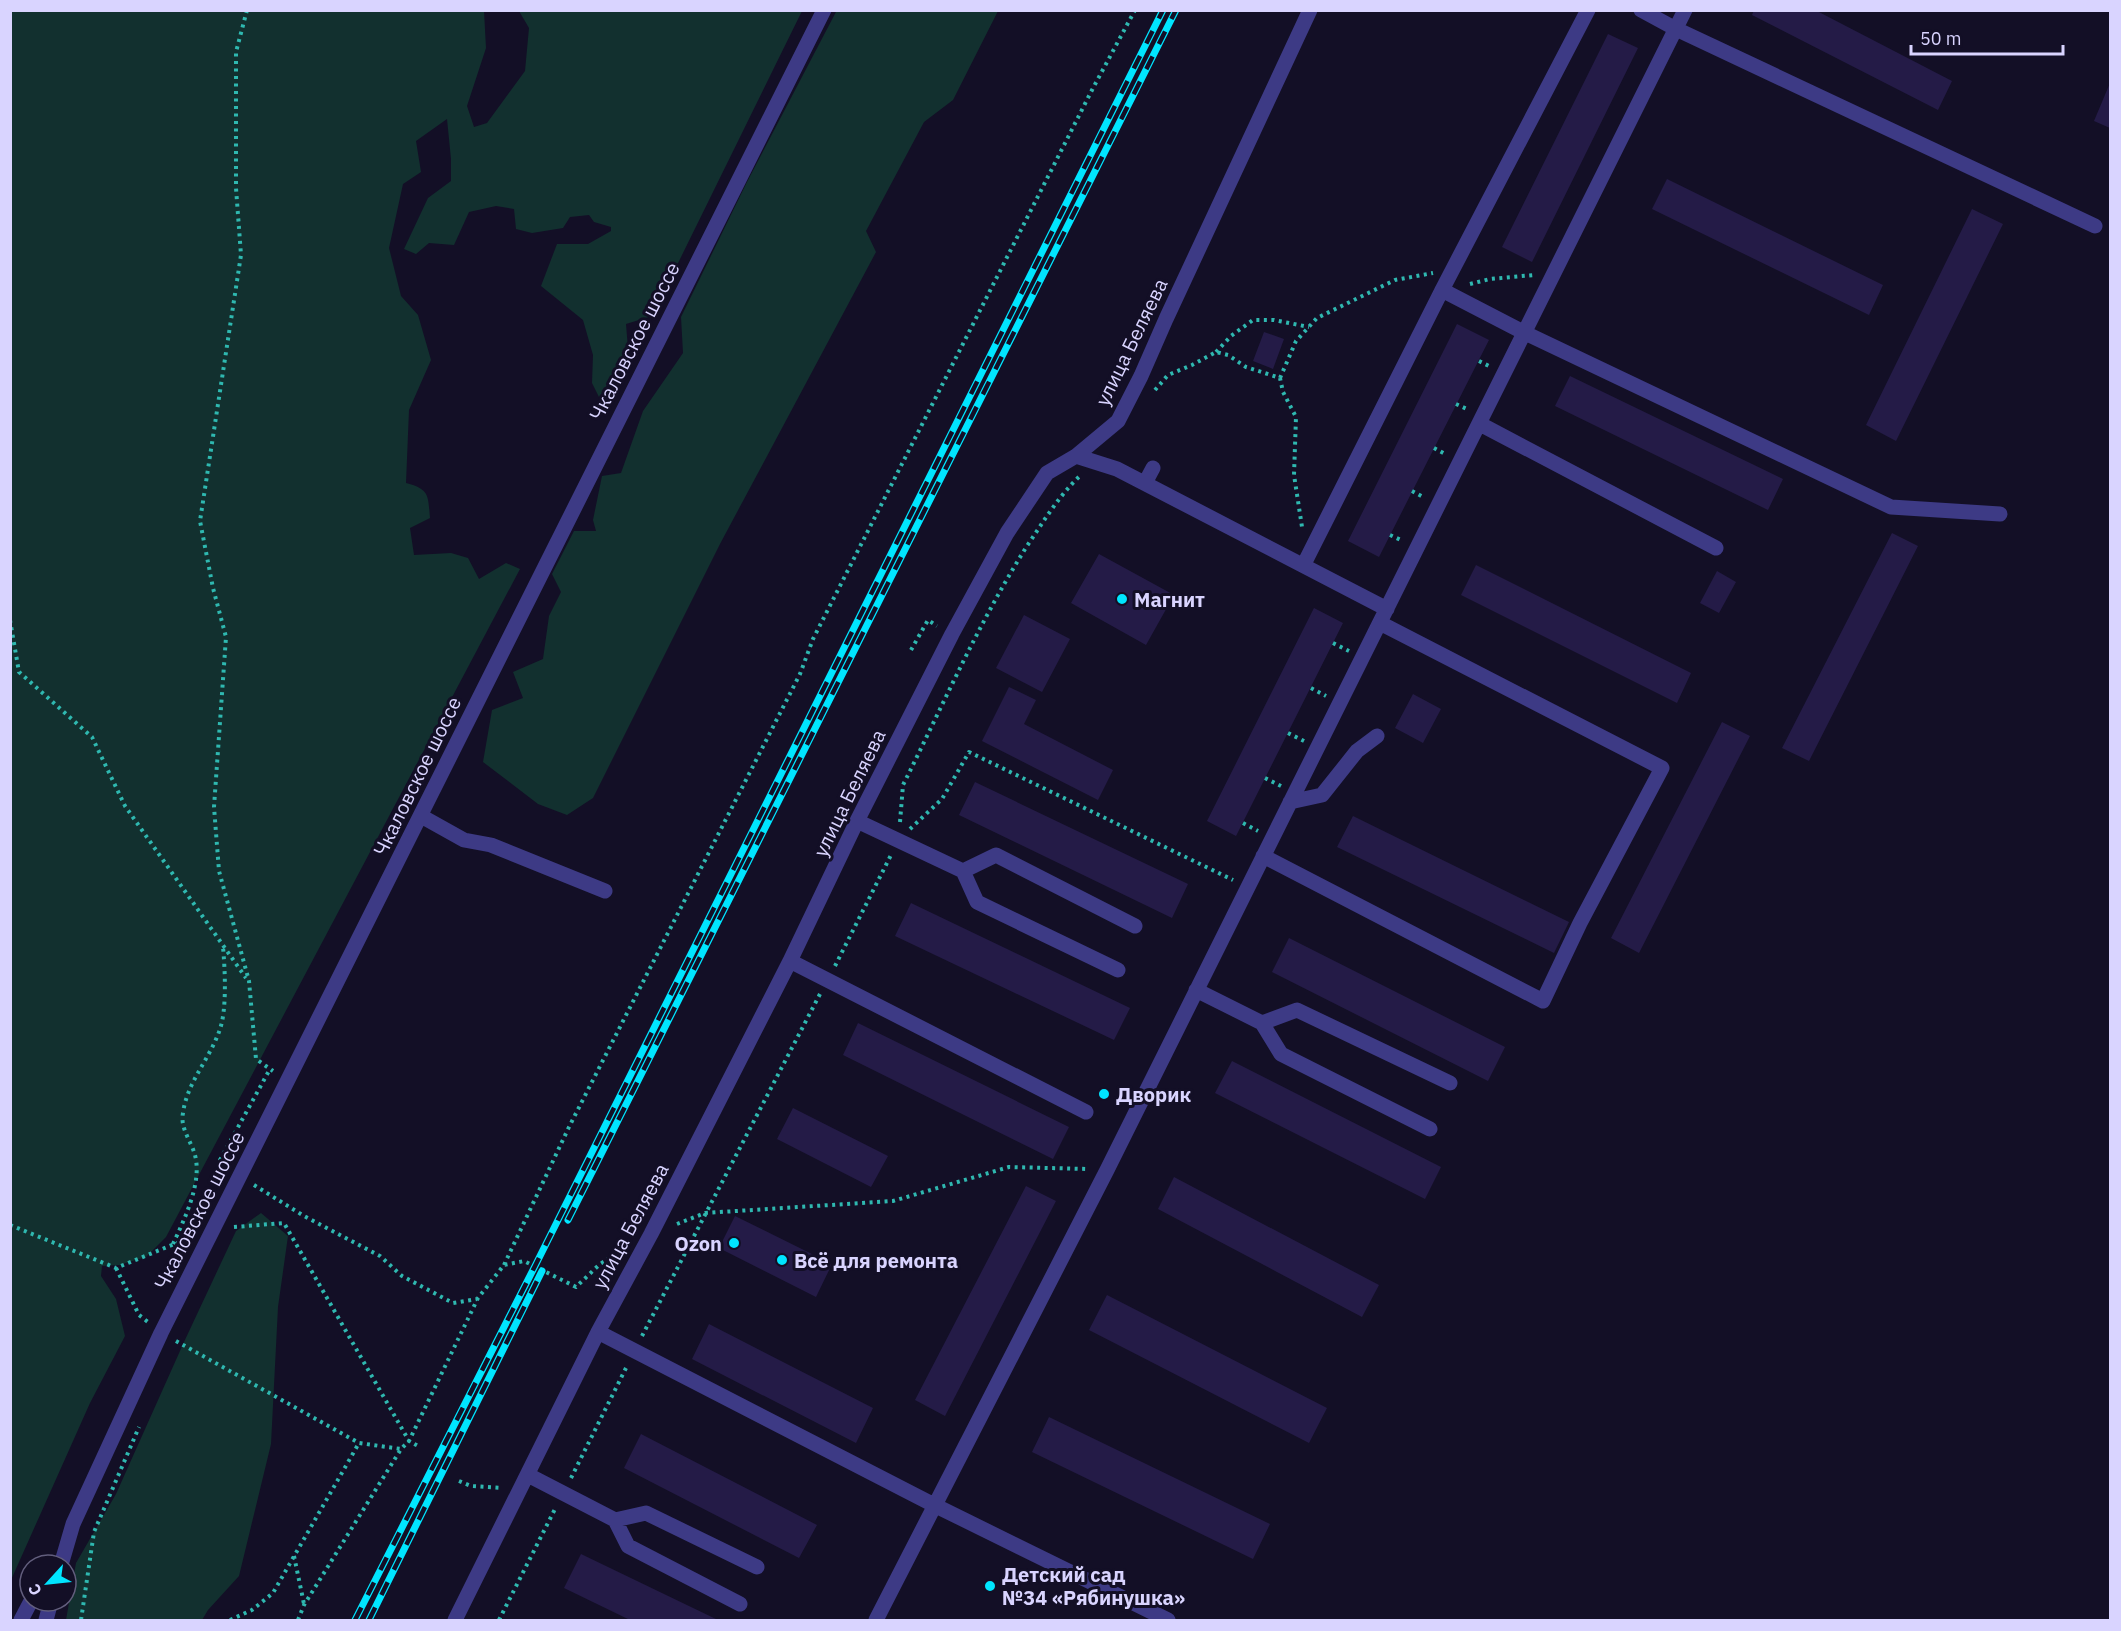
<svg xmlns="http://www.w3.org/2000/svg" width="2121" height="1631" viewBox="0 0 2121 1631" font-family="'IBM Plex Sans',sans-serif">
<rect width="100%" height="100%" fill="#130f26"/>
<path fill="#12302f" d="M11,10l473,1 2,37 -19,58 7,21 13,-4 38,-52 4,-43 -10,-17h283l-150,305 -26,8 2,25 -16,26 -12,24 -8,-16 1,-28 -10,-35 -42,-34 16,-42h31l23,-13v-4l-17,-5 -5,-7 -19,2 -7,11 -31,5 -16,-4 -2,-20 -18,-3 -27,6 -15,33 -25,-2 -13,11 -12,-5 24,-51 23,-17v-22l-4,-40 -31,22 5,31 -18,12 -14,64 12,48 17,19 13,45 -22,50 -3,73c24,6 22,13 24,35l-20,10 4,27 37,-2 17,5 11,21 27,-16 14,6 -354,668 -20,20 -27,8 -17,1 -1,10 15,23 9,37 -35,67 -79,177z
M837,10l161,1 -45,89 -29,22 -58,109 10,21 -156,292 -127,254 -26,17 -29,-11 -55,-42 9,-52 31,-12 -10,-26 30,-13 6,-43 12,-24 -9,-18 22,-43h22l-3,-11 9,-44 19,-3 22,-62 40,-58 -2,-36 66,-135z
M261,1213l27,23 -10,71 -7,137 -32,132 -31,34 -6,10h-136l10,-57 40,-69 68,-152 52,-111z"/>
<path fill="#241b47" d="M1754,10h61l137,71 -14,29 -186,-95z
M1608,34l30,14 -106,214 -30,-15z
M2110,83v45l-16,-7z
M1667,179l216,106 -14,30 -217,-106z
M1972,209l31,15 -107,217 -30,-16z
M1457,324l32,16 -110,217 -31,-16z
M1264,332l20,7 -11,30 -20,-8z
M1570,376l213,103 -15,31 -213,-104z
M1892,533l26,13 -109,215 -27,-13z
M1099,554l75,41 -28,50 -75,-42z
M1476,565l215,108 -14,30 -216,-108z
M1717,571l19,11 -17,31 -19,-10z
M1314,608l29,15 -107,213 -29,-15z
M1024,615l46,24 -28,53 -46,-24z
M1009,687l27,13 -12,24 89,46 -15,30 -116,-59z
M1413,694l28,15 -18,34 -28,-15z
M1722,722l28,14 -111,217 -28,-15z
M975,782l213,102 -16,34 -213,-103z
M1353,816l216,106 -15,31 -217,-106z
M911,903l219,105 -16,32 -219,-104z
M1289,938l216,109 -17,34 -216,-109z
M858,1023l211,104 -16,32 -210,-104z
M1232,1061l209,106 -16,32 -210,-106z
M793,1108l95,48 -17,31 -94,-48z
M1174,1177l205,108 -17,32 -204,-108z
M1026,1186l30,15 -111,215 -30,-16z
M735,1216l97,48 -16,33 -97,-49z
M1107,1295l220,113 -18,35 -220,-113z
M709,1324l164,84 -17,35 -164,-84z
M1049,1417l221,107 -17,35 -221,-107z
M641,1434l176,91 -18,33 -175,-90z
M581,1554l137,66h-88l-66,-32z"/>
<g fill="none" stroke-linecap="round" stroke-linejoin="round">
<path stroke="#2fb8b0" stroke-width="4" stroke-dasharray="3 4.5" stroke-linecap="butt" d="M247,10l-11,42v136l5,67 -41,266 13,67 13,49 -12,170 5,64 30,110 7,78 17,12
M1470,284l20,-5 44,-4
M1216,352l15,-16 22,-16h21l35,7
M1479,361l10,5
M1280,378l16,-37 21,-23 78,-38 38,-7
M1155,390l13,-15 24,-10 24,-13 12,3 18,12 34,11 3,14 13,25 -2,58 8,52
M1456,404l11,5
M1434,448l13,7
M1412,491l13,7
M1390,535l13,6
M10,620l9,52 73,65 33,69 121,172
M1333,643l16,8
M911,650l17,-30 9,6
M1311,688l15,8
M1288,733l16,8
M1265,778l16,8
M900,822l3,-37c40,-80 76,-163 124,-239 17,-25 32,-51 55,-72
M1243,823l15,8
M910,829l32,-30 27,-47 264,128
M835,966l56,-111
M226,1165l-6,-5 50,-91
M254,1185l50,31 76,40 22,20 51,27 24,-4
M677,1224l28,-11 188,-12 116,-34 79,2
M10,1225l106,43 73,-30
M234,1227l50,-4 125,218 11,6
M173,1244c11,-24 31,-64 21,-92 -4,-12 -14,-25 -11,-39 4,-31 27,-54 37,-84 7,-20 5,-60 3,-82
M504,1265l65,-138 231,-453 13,-35 279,-549 43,-80
M116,1268l23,47 9,7
M642,1336l178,-342
M176,1341l183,102 42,6
M571,1478l57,-114
M459,1481l12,5 31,2
M294,1556l10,48
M81,1620l13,-88 45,-105
M230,1620l22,-10 21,-17 86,-150
M298,1620l6,-15 97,-156 8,-8 69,-143 26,-33 20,-4 52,26 24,-23 22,-13
M499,1620l56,-111"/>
<path stroke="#3d3a85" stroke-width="15" d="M1641,10l35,19 419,197
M1442,290l83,43 366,174 109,7
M1480,424l236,124
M1076,456l41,13 270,140
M1145,483l8,-15
M1304,564l138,-274 146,-280
M1290,802l32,-7 35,-44 20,-15
M421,816l43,24 27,5 114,46
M857,821l106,50 33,-16 139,71
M1263,856l280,145 37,-78 82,-155 -282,-145
M963,871l14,31 141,68
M790,961l296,151
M1196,990l66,33 19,31 149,75
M1262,1023l35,-13 153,73
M598,1332l336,173 234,115
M528,1475l87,45 31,-7 111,54
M615,1520l13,26 112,58
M61,1565l12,-41 88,-191 663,-1323
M21,1620l10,-19
M46,1620l5,-19
M455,1620l143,-288 53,-98 139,-273 67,-140 95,-187 55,-101 40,-60 29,-17 42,-35 23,-45 25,-57 144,-309
M876,1620l231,-450 578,-1160"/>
<defs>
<path id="rail" d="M568,1220l608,-1210
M355,1620l180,-354 628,-1256
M369,1620l173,-349"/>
</defs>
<use href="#rail" stroke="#00e5ff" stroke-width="7"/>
<use href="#rail" stroke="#130f26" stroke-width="4.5" stroke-dasharray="14" stroke-linecap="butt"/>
</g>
<g fill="#00e5ff" stroke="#130f26" stroke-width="2">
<circle cx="1122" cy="599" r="6"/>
<circle cx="1104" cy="1094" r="6"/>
<circle cx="734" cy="1243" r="6"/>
<circle cx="782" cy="1260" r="6"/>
<circle cx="990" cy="1586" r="6"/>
</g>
<g text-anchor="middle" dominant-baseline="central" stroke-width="6" stroke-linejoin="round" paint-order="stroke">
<g font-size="20" fill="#d9d4ff" stroke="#130f26">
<text transform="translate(634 341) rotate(-63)">Чкаловское шоссе</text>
<text transform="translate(1131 342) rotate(-64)">улица Беляева</text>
<text transform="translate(417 776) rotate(-64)">Чкаловское шоссе</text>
<text transform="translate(849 793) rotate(-64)">улица Беляева</text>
<text transform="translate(199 1210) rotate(-63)">Чкаловское шоссе</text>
<text transform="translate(630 1226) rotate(-62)">улица Беляева</text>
</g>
<g font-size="20" font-weight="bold" fill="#d9d4ff" stroke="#130f26" text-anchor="start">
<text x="1134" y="599">Магнит</text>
<text x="1116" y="1094">Дворик</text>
<text x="722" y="1243" text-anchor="end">Ozon</text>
<text x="794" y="1260">Всё для ремонта</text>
<text x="1002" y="1574">Детский сад<tspan x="1002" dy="23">№34 «Рябинушка»</tspan></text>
</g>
</g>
<rect width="2121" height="1631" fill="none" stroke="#d9d4ff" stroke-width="24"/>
<g transform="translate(48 1583) rotate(243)"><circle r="28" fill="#130f26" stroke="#625e7d" stroke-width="1.5"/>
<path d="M0-4.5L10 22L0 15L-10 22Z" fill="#00e5ff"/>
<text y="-9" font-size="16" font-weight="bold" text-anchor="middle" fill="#d9d4ff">С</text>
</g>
<path d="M1911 45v9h152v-9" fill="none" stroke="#d9d4ff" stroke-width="3"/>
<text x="1920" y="45" font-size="18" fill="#d9d4ff" stroke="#130f26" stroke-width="4.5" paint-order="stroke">50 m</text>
</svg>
